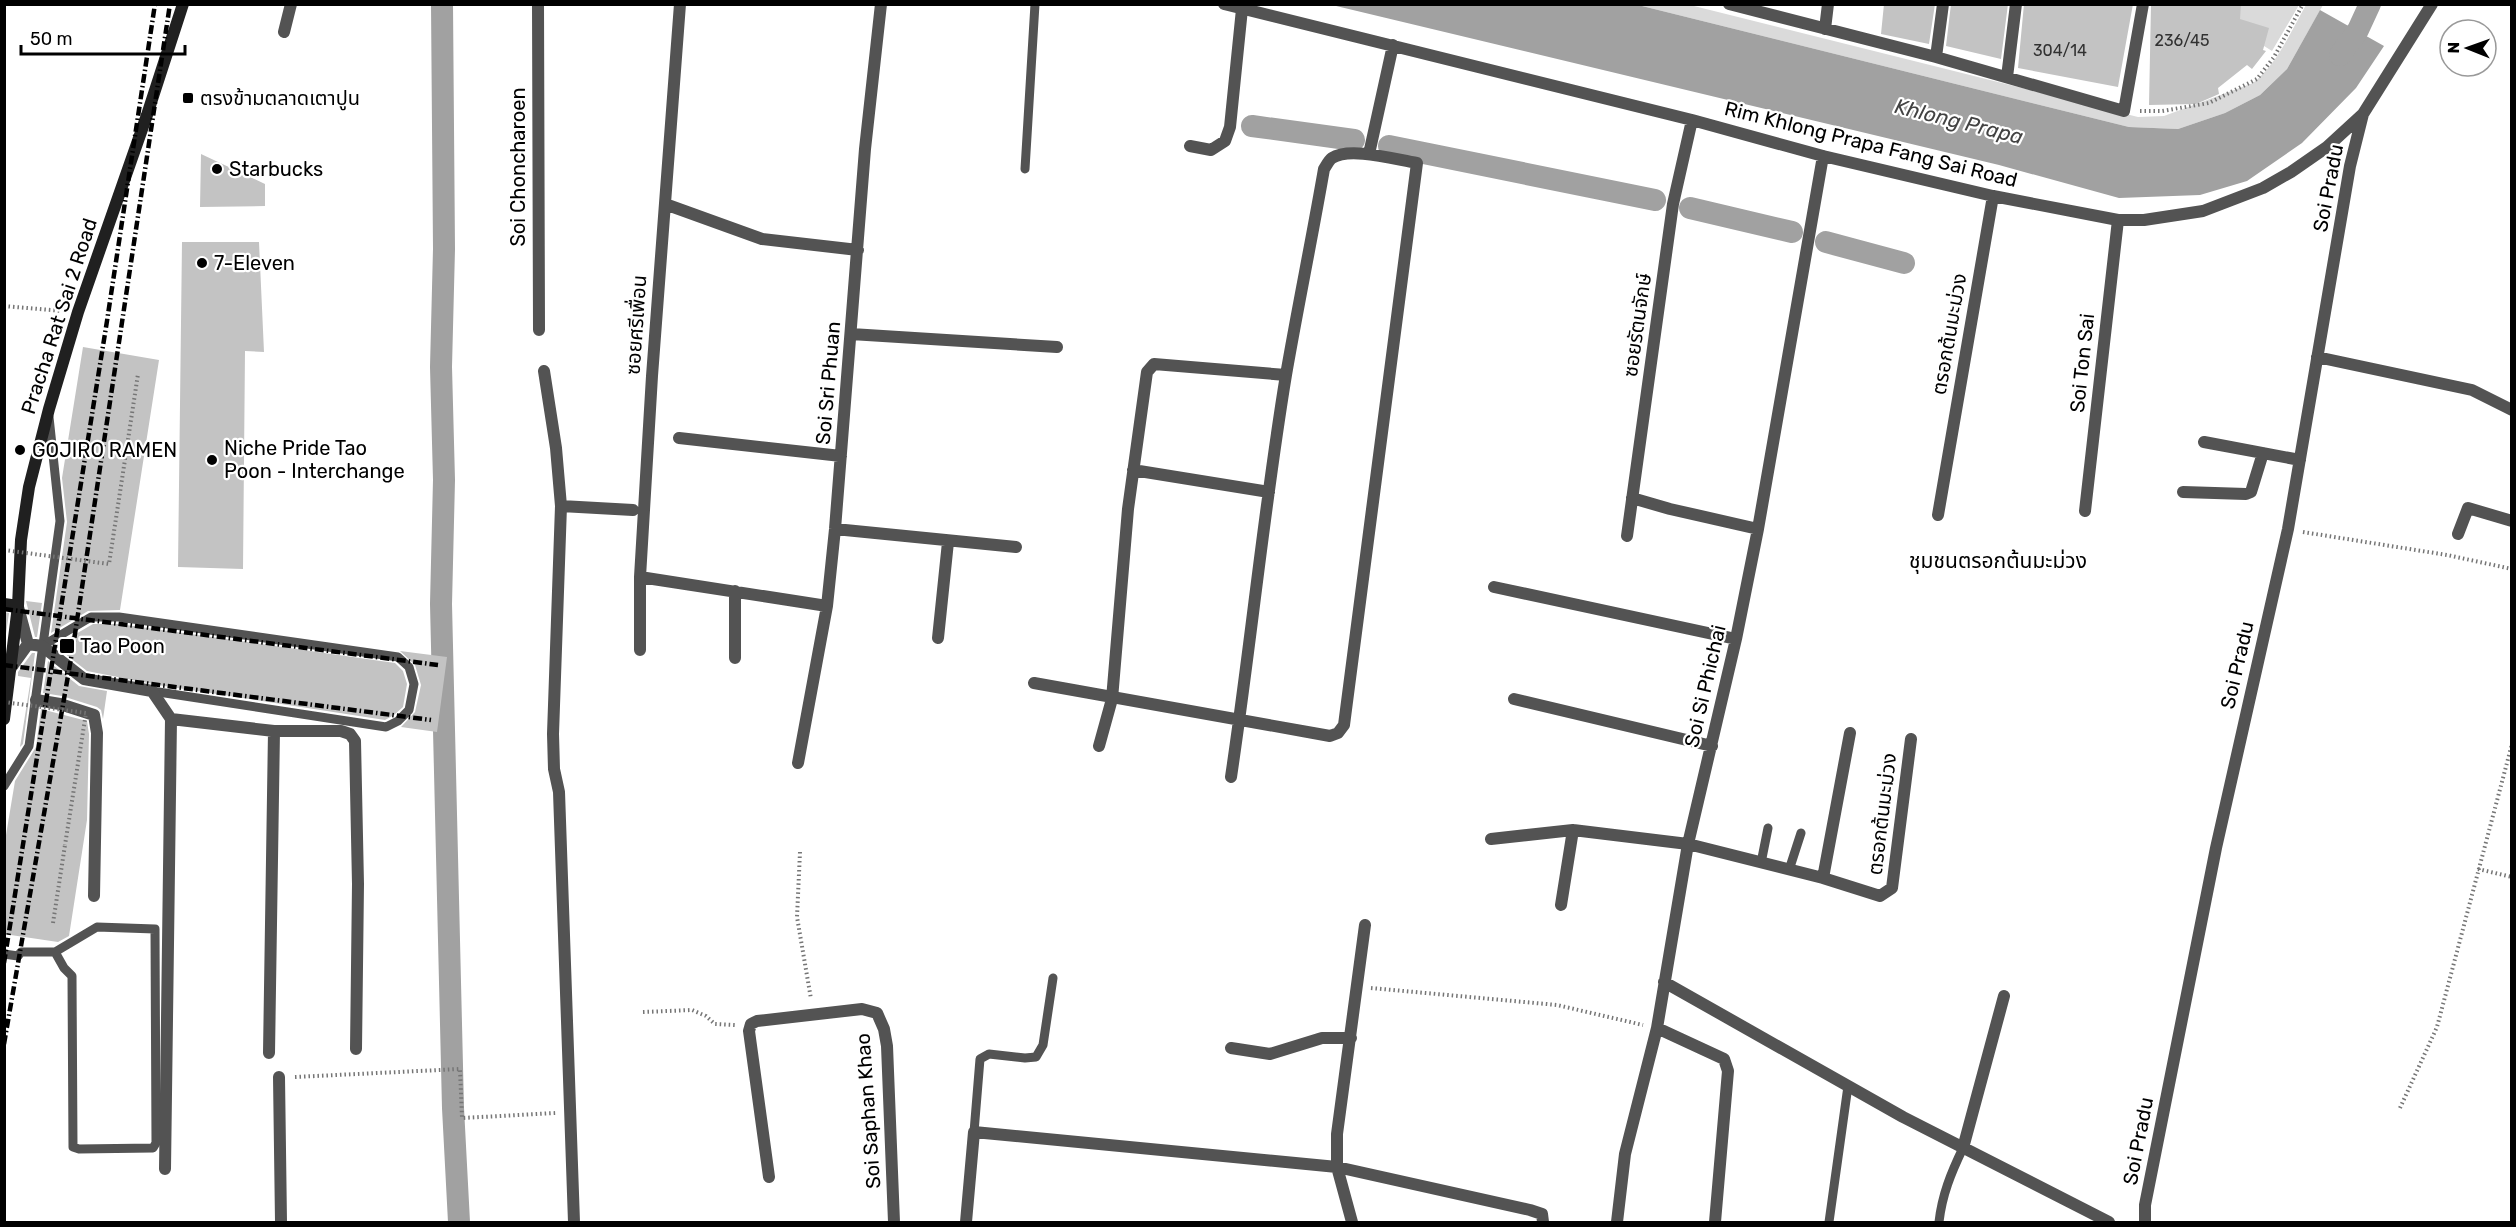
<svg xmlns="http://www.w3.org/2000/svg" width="2516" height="1227" viewBox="0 0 2516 1227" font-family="Rubik,'Noto Sans Thai',sans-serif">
<rect width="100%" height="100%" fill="#fff"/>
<path fill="#dadada" d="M1638,5h52l448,112 26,-1 89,-33c24,-18 38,-52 53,-78h17l-36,64 -27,26 -35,18 -47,16 -49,-2z
M2231,5h68l-27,46 -43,-27z"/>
<path fill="#a1a1a1" d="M1332,5h306l491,122 49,2 47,-16 35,-18 27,-26 33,-59 64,36 -28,42 -54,55 -55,38 -47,14 -81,3 -120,-33z"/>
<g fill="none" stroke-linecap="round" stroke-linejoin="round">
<path stroke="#a1a1a1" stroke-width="22" d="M442,4l2,245 -3,118 3,113 -3,124 12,504 6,114
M2340,55l18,-25 12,-26
M1252,126l102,14
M1389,146l266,54
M1690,208l102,24
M1826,242l78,21"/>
</g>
<path fill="#c3c3c3" d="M1884,4h51l-6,40 -48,-10z
M1951,4h57l-7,55 -55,-13z
M2024,4h109l-15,83 -100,-19z
M2151,4h90l-1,15 29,9 -6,22 3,1 -14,18 -5,-4 -29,23 1,6 -23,10 -47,1z
M201,154l64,30v22l-65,1z
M182,242h77l5,110 -19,-1 -2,218 -65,-2z
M83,347l76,13 -39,250 -32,1 -37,22 16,-111 -5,-44z
M26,601l16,2 -5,34h-2z
M4,612l5,1 -5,35z
M93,624h26l276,39 8,8 4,13 -4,23 -9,8 -9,5 -227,-35 -71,-14 -32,-25z
M400,651l47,6 -10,75 -36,-5 14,-15 6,-27 -6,-20z
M32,653h3l-12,91 -3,3 11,-69 -13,-2v-4z
M48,661l31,25 28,5 -4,28 -2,-9 -4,-3 -35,-11 -19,-3z
M41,709l46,12 2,13 -2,86 -18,116 -11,6 -54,-8v-87l11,-66 21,-34z"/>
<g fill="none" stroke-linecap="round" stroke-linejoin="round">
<path stroke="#757575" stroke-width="4" stroke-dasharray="1.5 3" stroke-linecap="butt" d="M2140,111h22l47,-8 48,-24 17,-22 29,-53
M4,306l58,5
M126,453l12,-79
M2303,532l144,23 65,14
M800,852l-3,65 14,82
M2478,869l34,8
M53,923l12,-78
M1371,988l186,17 86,20
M643,1012l49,-2 14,6 9,8 20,1
M295,1077l165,-8 2,49 94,-5
M2400,1108l37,-81 75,-283"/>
<path stroke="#535353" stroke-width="9" d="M1025,169l10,-165
M42,646l49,-29h28l279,40 11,10 5,17 -5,26 -11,11 -12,6 -234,-36
M4,786l25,-40 31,-225 -11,-104
M1761,863l7,-35
M1789,870l12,-37
M4,954l14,2 3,-4h34l42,-25 58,2 1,214 -3,5 -74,1 -6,-2 -1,-171 -8,-8 -9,-16
M974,1132l6,-73 9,-5 36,4 11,-1 7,-12 10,-67
M1829,1222l19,-136
M1939,1222c3,-27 12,-49 24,-74"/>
<path stroke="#535353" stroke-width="12" d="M538,4l1,326
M1224,4l468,116 131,36 170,40 125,24h26l59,-9 60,-23 28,-16 36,-25 36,-33 69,-110
M1729,4l207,53 188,54 19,-107
M1825,29l3,-25
M284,32l7,-28
M1936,57l7,-53
M2007,77l9,-73
M1190,146l21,4 14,-9 5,-14 12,-118
M1369,154l24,-109
M665,204l97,35 96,11
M851,334l206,13
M2317,357l155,33 40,20
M544,371l12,77 5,58 -8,228 1,35 5,23 15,430
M679,438l162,18
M2204,442l96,18
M1133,470l136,22
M2183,492l63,2 5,-2 12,-39
M1632,498l38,11 88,20
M561,506l72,4
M2085,511l33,-291
M1938,515l55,-319
M835,529l181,18
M2458,534l10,-26 44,13
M1627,536l46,-332 19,-84
M640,577l187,29
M1494,587l242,52
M938,638l10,-96
M28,644l14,2 42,33 68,12 19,28 -6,450
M640,650v-73l12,-201 28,-372
M735,658v-67
M10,669l18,-25 -10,-37
M1034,683l296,53 8,-3 6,-8 73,-562c-20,-3 -67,-17 -85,-5 -3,2 -6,8 -8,11 -12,69 -26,137 -38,206 -22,133 -35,268 -55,402
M1514,699l198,47
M36,700l24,4 34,11 3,18 -3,163
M171,719l103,12h67l9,3 5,7 3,143 -2,165
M1099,746l13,-47 16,-190 19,-137 7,-8 132,11
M798,763l29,-157 8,-77 30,-380 16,-145
M1491,839l82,-9 115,14 135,34 57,18 12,-8 19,-149
M1823,878l27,-145
M1561,905l12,-75
M1664,982l239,135 206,105
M1657,1028l67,31 4,12 -13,151
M1231,1048l39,6 52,-16h29
M269,1053l5,-322
M279,1077l2,145
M1963,1148l41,-152
M769,1177l-20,-146 2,-7 6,-3 105,-12 15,4 7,16 3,17 7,176
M966,1222l8,-90 363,35 193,43 12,4 1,8
M1352,1222l-15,-55v-33l28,-209
M1617,1222l8,-68 32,-126 31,-184 48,-205 22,-110 65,-373
M2145,1222v-17l71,-357 72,-319 62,-363 13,-52"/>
<path stroke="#202020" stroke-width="12" d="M4,604l14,2
M4,719l14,-113 3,-66 8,-53 20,-78 29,-97 69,-197 36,-111"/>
<path stroke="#000" stroke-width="4.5" stroke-dasharray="9 3 1.5 3" stroke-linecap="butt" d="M4,609l434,56
M4,665l427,55
M4,963l103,-642 48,-317
M4,1044l69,-397 97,-643"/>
<path stroke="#757575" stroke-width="4" stroke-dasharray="1.5 3" stroke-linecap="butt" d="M4,550l105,14 17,-111
M4,702l82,11 -21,132"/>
</g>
<g fill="#000" stroke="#fff" stroke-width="2">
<rect x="182" y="92" width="12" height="12" rx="3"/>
<circle cx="217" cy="169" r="6"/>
<circle cx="202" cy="263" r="6"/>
<circle cx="20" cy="450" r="6"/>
<circle cx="212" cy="460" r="6"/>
<rect x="59" y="638" width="16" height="16" rx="3"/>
</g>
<g text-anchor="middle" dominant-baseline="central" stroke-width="4.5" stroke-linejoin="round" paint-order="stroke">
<g font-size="16" fill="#313131">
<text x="2182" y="40">236/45</text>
<text x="2060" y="50">304/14</text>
</g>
<g font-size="20" fill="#000" stroke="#fff" text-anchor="start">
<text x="200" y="98">ตรงข้ามตลาดเตาปูน</text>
<text x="229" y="169">Starbucks</text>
<text x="214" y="263">7-Eleven</text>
<text x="224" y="448">Niche Pride Tao<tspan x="224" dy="23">Poon - Interchange</tspan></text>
<text x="32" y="450">GOJIRO RAMEN</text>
<text x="80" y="646">Tao Poon</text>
</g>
<g font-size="20" fill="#000" stroke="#fff">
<text transform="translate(1871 144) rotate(14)">Rim Khlong Prapa Fang Sai Road</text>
<text transform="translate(518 167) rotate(-90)">Soi Choncharoen</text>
<text transform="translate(2328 188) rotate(-79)">Soi Pradu</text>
<text transform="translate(59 316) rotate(-72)">Pracha Rat Sai 2 Road</text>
<text transform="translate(636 325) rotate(-86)">ซอยศรีเพื่อน</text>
<text transform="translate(1637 325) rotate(-82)">ซอยรัตนจักษ์</text>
<text transform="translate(1949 334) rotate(-80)">ตรอกต้นมะม่วง</text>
<text transform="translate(2082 363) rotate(-84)">Soi Ton Sai</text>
<text transform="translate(828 383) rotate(-85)">Soi Sri Phuan</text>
<text transform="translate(2237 665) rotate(-77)">Soi Pradu</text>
<text transform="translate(1705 686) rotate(-77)">Soi Si Phichai</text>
<text transform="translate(1882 814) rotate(-83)">ตรอกต้นมะม่วง</text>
<text transform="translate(868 1111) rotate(-94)">Soi Saphan Khao</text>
<text transform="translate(2138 1141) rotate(-79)">Soi Pradu</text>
</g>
<g font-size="21" font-style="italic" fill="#424242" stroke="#fff">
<text transform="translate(1959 121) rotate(14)">Khlong Prapa</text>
</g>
<g font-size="21" fill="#000" stroke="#fff">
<text x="1998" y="560">ชุมชนตรอกต้นมะม่วง</text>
</g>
</g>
<rect width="2516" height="1227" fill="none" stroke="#000000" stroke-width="12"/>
<g transform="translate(2468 48) rotate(271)"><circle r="28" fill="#ffffff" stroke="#999999" stroke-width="1.5"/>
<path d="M0-4.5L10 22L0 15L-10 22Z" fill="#000000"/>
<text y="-9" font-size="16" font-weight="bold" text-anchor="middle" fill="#000000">N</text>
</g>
<path d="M21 45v9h164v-9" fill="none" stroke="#000000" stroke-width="3"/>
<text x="30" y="45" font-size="18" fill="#000000" stroke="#ffffff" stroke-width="4.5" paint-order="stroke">50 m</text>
</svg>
